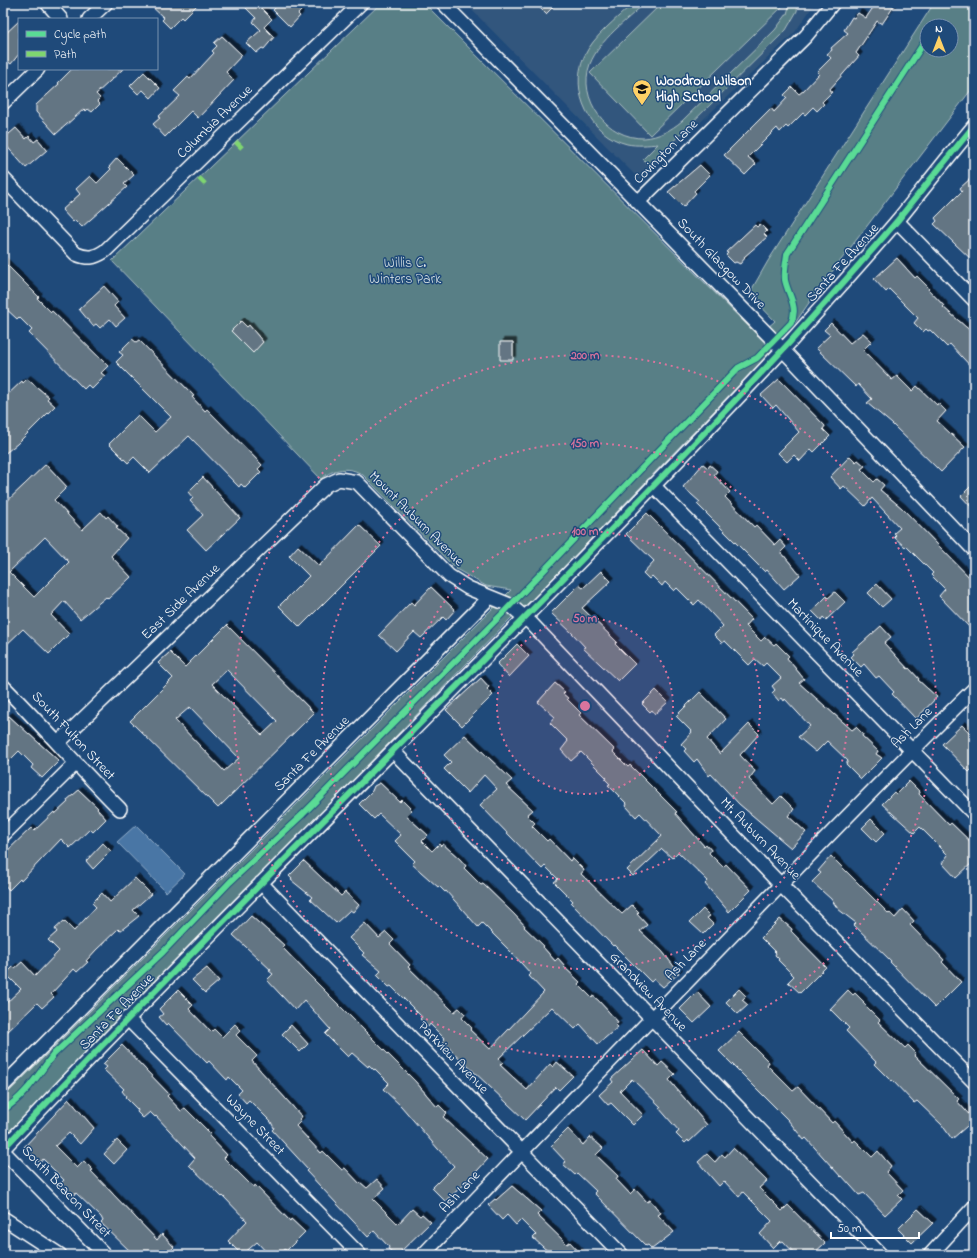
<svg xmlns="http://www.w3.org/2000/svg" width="977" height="1258" viewBox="0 0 977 1258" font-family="'Indie Flower',sans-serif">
<defs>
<filter id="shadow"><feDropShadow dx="3.5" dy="-3.5" stdDeviation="0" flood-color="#0009"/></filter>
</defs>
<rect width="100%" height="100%" fill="#1f4a7a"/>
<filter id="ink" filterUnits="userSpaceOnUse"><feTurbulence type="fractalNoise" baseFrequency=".025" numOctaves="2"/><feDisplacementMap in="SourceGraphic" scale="8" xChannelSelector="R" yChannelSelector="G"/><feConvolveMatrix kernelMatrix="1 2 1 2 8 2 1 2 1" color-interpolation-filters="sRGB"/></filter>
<g filter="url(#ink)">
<path fill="#33577d" d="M465,3h350l-20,29 -155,148z"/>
<path fill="#587f86" stroke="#acbfc2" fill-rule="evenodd" d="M381,3h43l334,333 17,-15 -26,-27 19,-33 166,-258h40v83l-159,208 -22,32 -27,31 -231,240 -24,21 -508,521v-41l508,-508 -25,-4 -30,-17 -93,-94c-13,-9 -30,-7 -42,4l-209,-218zM927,26h24v24h-24z
M633,3h12c-19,18 -45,36 -55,61 -13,35 17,75 54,74 15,-1 27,-8 38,-17l93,-91 12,-16 3,-11h8l-1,8 -11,19 -137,135 -6,-6 15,-15c-10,1 -21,2 -31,0 -37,-9 -58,-52 -43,-87 9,-21 33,-38 49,-54z
M662,3h124l-136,132 -60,-62z"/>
<path fill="#4a76a5" stroke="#92adc9" d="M136,825l49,49 -19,18 -49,-50z"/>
<path fill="#637483" stroke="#fff" fill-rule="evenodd" filter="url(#shadow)" d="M148,3h51l-16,16 -2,-2 -11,11 -8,-8 2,-2z
M241,3h15l16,16 -8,8 10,10 -10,12 -2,-1 -6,5 -10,-10 15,-13 -8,-8 3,-4z
M280,3h29l-11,11 2,2 -10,11 -17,-17z
M535,3h22l-11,11z
M876,3h20l-14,21 -5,-3 -21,32 3,3 -30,34 3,2 -10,10 2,2 -7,7 -4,-4 -8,8 -2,-2 -15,15 -2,-2 -6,6 -3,-4 -29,29 8,7 -11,11 -21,-20 47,-47 3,4 13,-14 -3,-3 8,-8 7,7 4,-3 16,-17 -2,-2 14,-14 -4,-4 5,-4 -1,-2 17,-15 -4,-3 8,-13 2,1 4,-5 8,5z
M19,21v33l-8,10 -8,-6v-22z
M222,36l20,19 -16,17 8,8 -36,38 -7,-7 -26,26 -12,-13 7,-6 -2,-1 22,-21 -6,-5 14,-14 2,2 24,-26 -2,-2 5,-5 -3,-3z
M72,69h51l-27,25 4,4 -3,3 3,3 -8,8 -4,-3 -2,2 -2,-2 -28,25 -20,-22v-7l23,-21 -1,-1z
M144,72l16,16 -9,10 -8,-8 -5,4 -8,-8z
M16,128l10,11 3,-3 5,6 4,-3 9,11 -21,18 -23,-26v-3z
M117,158l17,17 -10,9 3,3 -45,40 -7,-7 -2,2 -11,-12 18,-16 -4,-5 14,-13 7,7 14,-14 -2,-2z
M700,165l10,10 -16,16 2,2 -13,14 -15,-15z
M970,179l4,4v79l-40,-38 3,-3 -2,-3 27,-27 -2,-3z
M760,224l7,7 -3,3 3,3 -23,20 1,1 -5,6 -4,-2 -2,1 -8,-8 2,-2 -2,-1 29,-27 2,2z
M897,258l18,20 2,-2 12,12 -1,1 16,17 -1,1 31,27v36l-24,-26 -3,3 -17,-17 -2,1 -2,-2 -3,3 -9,-9 4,-5 -29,-29 -3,3 -12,-13z
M3,261l36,36 -2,1 14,14 1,-1 56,55 -7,7 4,3 -13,13 -4,-4 -4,4 -55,-56 3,-3 -13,-13 -2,2 -14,-13z
M104,286l14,16 -4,4 11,12 -9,8 -6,-7 -10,9 -4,-4 -3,2 -14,-17z
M241,321l6,6 2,-2 14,17 -10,11 -22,-22z
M831,323l19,20 13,-10 9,8 -9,9 29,30 5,-4 15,15 5,-5 20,19 1,-2 8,8 -9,10 28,26 -24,25 -49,-48 -25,-21 5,-4 -14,-15 -2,3 -40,-39 14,-13 -6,-5z
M132,339l4,3 3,-2 55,56 -2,1 13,14 2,-2 55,56 -4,4 3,3 -16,16 -4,-4 -2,3 -50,-51 -39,37 -16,-16 -6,6 -19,-19 29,-29 17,17 16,-15 -55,-55 7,-7 -4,-3z
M500,342h13v18h-13z
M27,379l22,18 -2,2 8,7 -38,38 -14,11v-56l19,-18 1,2z
M779,379l46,47 -2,3 7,7 -16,16 -3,-3 -11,12 -6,-6 -7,7 -9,-9 21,-21 -23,-27 -3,3 -12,-13z
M850,456l6,6 2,-2 7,6 -4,3 13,13 3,-3 7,6 -4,5 22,18 72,74v50l-35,-36 6,-7 -14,-14 2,-2 -27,-27 -1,1 -11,-10 2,-2 -2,-2 6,-5 -28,-30 -7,8 -21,-20 -3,3 -11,-12z
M46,464l21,23 -13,13 28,30 19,-18 5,6 2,-2 10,11 -2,1 11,10 -16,18 20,21 -23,22 -2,-2 -26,22 -16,-18 -13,14 18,19 -20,20 -26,-25 -20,19v-143zM45,537l24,25 -35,35 -25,-25z
M703,464l5,4 2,-3 7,6 -3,4 16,17 -5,5 29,30 2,-2 19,20 5,-5 6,7 -5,5 19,23 -16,14 -17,-19 -2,2 -68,-68 3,-2 -17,-15z
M203,477l37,41 -34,32 -19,-20 16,-15 -13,-14 3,-3 -5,-6z
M974,483v27l-13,-14z
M647,513l105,106 -6,7 15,15 4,-4 9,8 2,-2 13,13 -2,2 17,21 -5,4 53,47 4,-3 7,7 -1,2 16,15 -2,3 6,4 -21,21 -15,-15 2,-3 -21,-20 -11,11 -18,-15 12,-11 -25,-27 -1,2 -2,-3 -3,3 -7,-8 3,-3 -3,-4 9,-8 -15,-15 -3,3 -8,-7 -6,6 -24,-24 -3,2 -8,-8 9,-9 -24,-26 -5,5 -17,-17 -3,3 -9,-9 -3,4 -10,-10 -3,3 -6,-6 11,-12 -28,-27z
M359,525l22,21 -81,81 -21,-21 30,-30 -20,-20 9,-10 21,20z
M601,571l10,10 -29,27 35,34 -2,2 20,20 -17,17 -35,-33 2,-1 -12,-13 -22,-21 28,-28 4,3z
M877,584l14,15 -9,8 -14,-14z
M431,587l24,23 -9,10 -3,-3 -22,21 -7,-6 -18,19 -17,-16 32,-33 3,3z
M835,592l10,10 -19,18 -3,-3 -2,3 -9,-9 15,-15 1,2z
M227,625l87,88 -96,95 -88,-87 43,-43 -15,-15 12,-11 15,15zM227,670l50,51 -15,14 -50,-51zM190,707l49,51 -15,13 -49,-51z
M881,626l10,11 -7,6 24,26 1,-1 10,11 -1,1 19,17 -21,22 -24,-25 2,-2 -15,-16 -3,2 -12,-14 -3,3 -10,-10 3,-3 -2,-2z
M517,644l12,12 -20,21 -12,-13z
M481,678l8,9 -2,2 6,6 -31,31 -16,-16z
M555,683l10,9 -2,2 5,4 -1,1 14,14 -2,2 36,35 -2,2 15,15 2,-2 47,47 -2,1 29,33 2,-2 5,6 -2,3 14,14 3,-3 25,26 -22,22 -24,-28 3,-3 -30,-29 -6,6 -10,-9 -29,27 -6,-6 35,-34 -22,-23 -4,4 -10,-11 1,-2 -19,-19 2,-1 -5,-5 2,-1 -26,-26 -10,9 -10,-11 7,-9 -18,-18 5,-6 -17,-15z
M656,690l12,12 -13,12 -3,-4 -2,2 -8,-8z
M700,692l26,27 -19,20 13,15 29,-30 10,10 -19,21 15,16 -6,8 24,25 8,-8 13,13 -6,7 18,16 -15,16 -52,-44 -28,-30 -2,2 -12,-17 -3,3 -10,-11 2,-2 -5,-5 11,-12 -16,-16z
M9,716l50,45 -17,17 -11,-10 2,-3 -14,-14 -16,16v-46z
M962,725l12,12v30l-5,5 -27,-28z
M465,735l47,45 -6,5 27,25 -6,5 8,8 -3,3 15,15 2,-2 21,22 2,-3 12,12 -3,4 41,40 10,-9 7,7 -2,2 10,11 -7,6 22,20 17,22 -16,14 -9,-8 -3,3 -37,-37 -1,1 -42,-43 2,-2 -19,-19 4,-3 -13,-13 -3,3 -62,-64 17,-16 -13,-14 -16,18 -24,-24 7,-7 -7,-7z
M909,781l11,11 -1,2 30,31 2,-2 23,22v16l-18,17 -14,-15 6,-8 -28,-28 -6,6 -32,-29 12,-12 2,2z
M380,783l20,19 2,-2 10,10 -6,6 22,19 -6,6 10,10 7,-7 2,2 2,-2 17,15 6,7 -2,2 17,17 2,-1 31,30 11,12 -1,1 20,19 -1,1 12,14 3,-3 6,7 -1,1 17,16 -2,2 14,14 1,-2 5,4 20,22 -3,2 3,3 -20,17 -18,-20 -5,5 -23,-22 -53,51 4,4 -3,3 27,25 23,-26 3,3 4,-5 16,14 -14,14 -3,-3 -31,33 -72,-68 -10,-11 2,-2 -15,-15 -2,3 -8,-8 2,-2 -31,-31 -2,1 -12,-12 4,-4 -19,-16 2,-2 -15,-15 16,-15 14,15 7,-6 8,8 -4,4 20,21 -2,2 46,45 5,-4 6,6 -3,4 10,10 -2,2 20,19 54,-57 -15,-16 2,-2 -19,-21 -30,-30 -4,4 -32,-36 -1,1 -6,-6 -1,1 -26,-23 3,-3 -20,-20 6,-6 -22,-21 -5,5 -15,-15 13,-13 2,-5z
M79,790l19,18 -1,1 9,10 -13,13 -3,-3 -20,19 -9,-9 -40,42 -1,-2 -11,11 -6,-7v-28l28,-27 3,3 20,-19 1,2 13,-12 -1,-2z
M871,819l14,14 -9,9 -14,-14z
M103,843l8,8 -18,18 -7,-8z
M831,856l58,58 1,-1 5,5 8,-9 11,12 -4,4 34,35 -2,2 19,20 -26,26 -45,-46 1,-1 -37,-36 2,-2 -18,-14 -7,-10 -19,-17 9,-9 -3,-2z
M304,861l37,35 4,-4 14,13 -6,7 -3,-2 -14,13 -26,-24 2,-2 -21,-17 1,-1 -3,-3z
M135,878l16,16 -18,16 6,6 -19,15 -2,-2 -22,21 -10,11 2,1 -11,10 -3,-3 -23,25 3,3 -12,11 -5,-5 -34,33v-30l18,-17 -15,-15 7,-7 2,1 7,-6 13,14 24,-25 -11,-11 9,-8 -2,-3 9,-8 10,10 22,-24 -4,-4 10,-10 8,9z
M703,909l7,7 -3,2 6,6 -10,10 -13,-12z
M251,916l33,29 -2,2 23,24 110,110 22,26 2,-2 8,8 -4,4 45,42 -22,24 -21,18 -13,-13 22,-22 -16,-17 -37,-43 -18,-17 6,-6 -14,-14 -1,1 -5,-5 -1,2 -16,-14 -4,4 -23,-23 5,-5 -26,-29 -9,10 -28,-30 6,-6 -4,-3 2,-1 -38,-35z
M780,919l12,10 -1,2 35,36 -26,26 -12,-11 6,-6 -16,-16 1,-1 -4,-4 1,-2 -15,-15z
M207,968l12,13 -14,12 -13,-13z
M739,989l7,7 -4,4 6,5 -10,9 -12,-12z
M178,990l15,15 -4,4 22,23 3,-3 8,8 13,-13 6,6 -5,5 21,21 -5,5 50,56 -3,2 2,2 -5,5 25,27 2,-2 19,19 3,-2 15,16 1,-1 6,5 10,-9 8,9 -12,11 25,25 14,-15 8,7 2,-2 9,8 -34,33 -9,-6 1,-2 -15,-16 -6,6 -62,-66 2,-2 -36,-39 2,-2 -3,-6 -22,-22 -3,3 -8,-9 4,-4 -13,-13 -2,3 -18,-19 -2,2 -39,-40 -2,2 -7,-8 4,-3 -4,-5z
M848,990l5,5 2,-2 9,9 -1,1 17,17 -2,2 27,26 3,-3 8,8 -2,2 45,44 -2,2 17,19 -22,19 -10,-14 -25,-24 -3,2 -22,-23 -1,1 -17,-17 2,-2 -30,-31 3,-3 -19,-19z
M697,992l14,15 -17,16 -14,-14z
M291,1025l17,19 -8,8 -18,-18z
M739,1032l30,30 -2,3 26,26 5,-4 34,36 2,-2 19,21 2,-2 17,17 6,-6 13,15 -5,6 17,18 -5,5 4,4 -17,16 -21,-22 -5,2 -17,-19 -1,1 -35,-39 -2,2 -16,-20 -69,-69z
M122,1045l47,49 -2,2 14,15 4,-3 26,26 -2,2 18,19 -3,3 26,26 4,3 1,-2 35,36 1,-2 14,13 -19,19 -1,-2 -6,6h-10l-12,-13 -15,13 -14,-14 19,-20 -24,-25 -1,1 -33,-32 6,-7 -39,-42 -1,1 -5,-5 -7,6 -6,-6 1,-2 -13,-13 1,-1 -4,-5 2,-2 -20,-19 3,-3 -4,-3z
M643,1050l15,16 4,-4 13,12 -6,6 38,45 -18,17 -1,-2 -3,3 -9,-9 3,-3 -20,-23 2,-1 -29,-28 -12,12 23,24 -10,10 -22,-22 -3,2 -9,-10 14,-13 -2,-3z
M69,1099l25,29 -14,16 -11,-11 -14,13 22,22 7,-7 9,9 -2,1 66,69 5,-6 12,13 -8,8h-32l-33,-32 2,-2 -2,-4 -25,-24 -3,4 -13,-13 4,-4 -21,-21 -3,4 -16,-16z
M568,1129l15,16 7,-8 12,10 1,1 -7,7 22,21 -2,3 14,15 5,-5 12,13 3,-2 11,13 -3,2 16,17 -22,17 -4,-4 -2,1 -52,-53 2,-2 -19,-18 -2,2 -12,-11 3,-2 -15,-16z
M117,1140l10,10 -13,14 -10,-10z
M733,1148l34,33 -8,7 23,23 6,-6 37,38 -13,12h-16l-13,-14 -2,1 -1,-1 -7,7 -13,-14 12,-13 -29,-29 -4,5 -15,-16 -5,5 -21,-24 9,-8 8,8 7,-8 3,3z
M512,1186l29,25 -4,4 30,29 3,-2 12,13h-30l-19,-17 3,-3 -15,-15 -5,5 -9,-10 -5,5 -14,-15 7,-6 1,1z
M918,1209l15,14 -21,20 -14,-14z"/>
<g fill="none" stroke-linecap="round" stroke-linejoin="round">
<defs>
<path id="minor" d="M47,3l14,16
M443,3l339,346 192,201
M89,19l17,-16
M3,103l35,-34
M3,178l73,76c12,5 18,4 29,-3l256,-248
M638,202l168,-166 27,-33
M897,221l77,79
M653,485l321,329
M3,686c40,40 77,83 117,123
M58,743l268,-258 13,-6 18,3 92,94 19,12 42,17 21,18 250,262 193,197
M393,751l488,504
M3,835l72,-71
M261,883l361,372
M127,1018l233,237
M3,1086l487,-489
M3,1149c258,-273 531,-532 787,-807 36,-40 73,-81 108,-122 25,-31 50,-63 76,-94
M3,1151l102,104
M3,1218l57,37
M423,1255c75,-80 153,-158 229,-237 107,-110 212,-221 322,-329
M930,1255l44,-48"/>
</defs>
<use href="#minor" stroke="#fff" stroke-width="16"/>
<use href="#minor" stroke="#1f4a7a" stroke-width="13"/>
<path stroke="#7fd670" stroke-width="5" stroke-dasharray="10 5" stroke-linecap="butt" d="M236,142l6,6
M199,178l6,6"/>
<defs>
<path id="cycleway" d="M3,1110c22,-13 36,-37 51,-56l109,-102 67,-70 73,-68 201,-202 234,-244 19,-10 34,-35c8,-16 -3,-28 -6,-43 -1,-9 1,-18 2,-26l140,-216
M3,1149c258,-273 531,-532 787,-807 36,-40 73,-81 108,-122 25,-31 50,-63 76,-94"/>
</defs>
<use href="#cycleway" stroke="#1f4a7a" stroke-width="8"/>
<use href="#cycleway" stroke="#5adb95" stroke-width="6"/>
</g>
</g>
<circle cx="585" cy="706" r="88" fill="#da749d" fill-opacity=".12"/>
<g fill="none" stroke="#da749d" stroke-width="2" stroke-dasharray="2 4">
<circle cx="585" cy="706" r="88"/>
<circle cx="585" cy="706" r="175"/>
<circle cx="585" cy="706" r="263"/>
<circle cx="585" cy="706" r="351"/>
</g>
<defs>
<symbol id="school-pin" viewBox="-11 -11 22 30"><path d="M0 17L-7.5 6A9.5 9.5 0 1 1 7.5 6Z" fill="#ffd166" stroke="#1f4a7a"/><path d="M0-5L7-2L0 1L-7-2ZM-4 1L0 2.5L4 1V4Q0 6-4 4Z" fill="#111"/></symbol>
</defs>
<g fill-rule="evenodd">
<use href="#school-pin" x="631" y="78" width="22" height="30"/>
</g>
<g text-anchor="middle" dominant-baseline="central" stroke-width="3" stroke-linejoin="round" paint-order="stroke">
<g font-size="14" font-weight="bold" fill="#fff" stroke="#1f4a7a" text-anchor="start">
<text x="656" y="81">Woodrow Wilson<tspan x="656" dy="16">High School</tspan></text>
</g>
<g font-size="14" fill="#fff" stroke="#1f4a7a">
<text transform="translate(215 122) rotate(-44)">Columbia Avenue</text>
<text transform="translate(666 152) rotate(-45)">Covington Lane</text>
<text transform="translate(843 263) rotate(-48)">Santa Fe Avenue</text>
<text transform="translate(721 264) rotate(46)">South Glasgow Drive</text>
<text transform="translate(416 519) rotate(45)">Mount Auburn Avenue</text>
<text transform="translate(181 602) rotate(-44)">East Side Avenue</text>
<text transform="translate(825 638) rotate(46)">Martinique Avenue</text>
<text transform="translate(912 728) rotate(-45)">Ash Lane</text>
<text transform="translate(73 736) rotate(47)">South Fulton Street</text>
<text transform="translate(312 754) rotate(-45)">Santa Fe Avenue</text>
<text transform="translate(760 839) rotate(46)">Mt. Auburn Avenue</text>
<text transform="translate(686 960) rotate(-46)">Ash Lane</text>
<text transform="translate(648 992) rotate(46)">Grandview Avenue</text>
<text transform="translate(117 1012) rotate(-46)">Santa Fe Avenue</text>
<text transform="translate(453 1058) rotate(46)">Parkview Avenue</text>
<text transform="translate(255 1125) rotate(46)">Wayne Street</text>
<text transform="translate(66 1192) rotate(46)">South Beacon Street</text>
<text transform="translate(460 1192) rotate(-47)">Ash Lane</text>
</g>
<g font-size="14" fill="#d5dfe1" stroke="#1f4a7a">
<text x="405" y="263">Willis C.<tspan x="405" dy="16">Winters Park</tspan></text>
</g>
</g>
<circle cx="585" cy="706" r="6" fill="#da749d" stroke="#1f4a7a" stroke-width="2"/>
<g font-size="12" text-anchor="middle" font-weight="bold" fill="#da749d" stroke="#1f4a7a" stroke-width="3" stroke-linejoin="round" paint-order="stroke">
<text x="585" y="359">200 m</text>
<text x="585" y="447">150 m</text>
<text x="585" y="535">100 m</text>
<text x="585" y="622">50 m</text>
</g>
<rect width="977" height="1258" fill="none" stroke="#1f4a7a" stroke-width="16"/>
<rect x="8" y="8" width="961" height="1242" fill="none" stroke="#fff" stroke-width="1.5" filter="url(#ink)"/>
<rect x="18" y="18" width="140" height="52" fill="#1f4a7a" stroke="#7992af"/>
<rect x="26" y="31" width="20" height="6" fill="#5adb95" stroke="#7992af"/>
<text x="54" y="38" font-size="12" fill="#ffffff">Cycle path</text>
<rect x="26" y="51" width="20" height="6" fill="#7fd670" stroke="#7992af"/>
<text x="54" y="58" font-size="12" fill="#ffffff">Path</text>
<g transform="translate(939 38)"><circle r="19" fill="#1f4a7a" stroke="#7992af"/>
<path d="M0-3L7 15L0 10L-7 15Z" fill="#ffd166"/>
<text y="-6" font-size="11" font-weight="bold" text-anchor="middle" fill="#ffffff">N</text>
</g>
<path d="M831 1232v6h88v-6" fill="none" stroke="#ffffff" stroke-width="2"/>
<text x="837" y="1232" font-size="12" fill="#ffffff" stroke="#1f4a7a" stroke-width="3" paint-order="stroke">50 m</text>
</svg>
